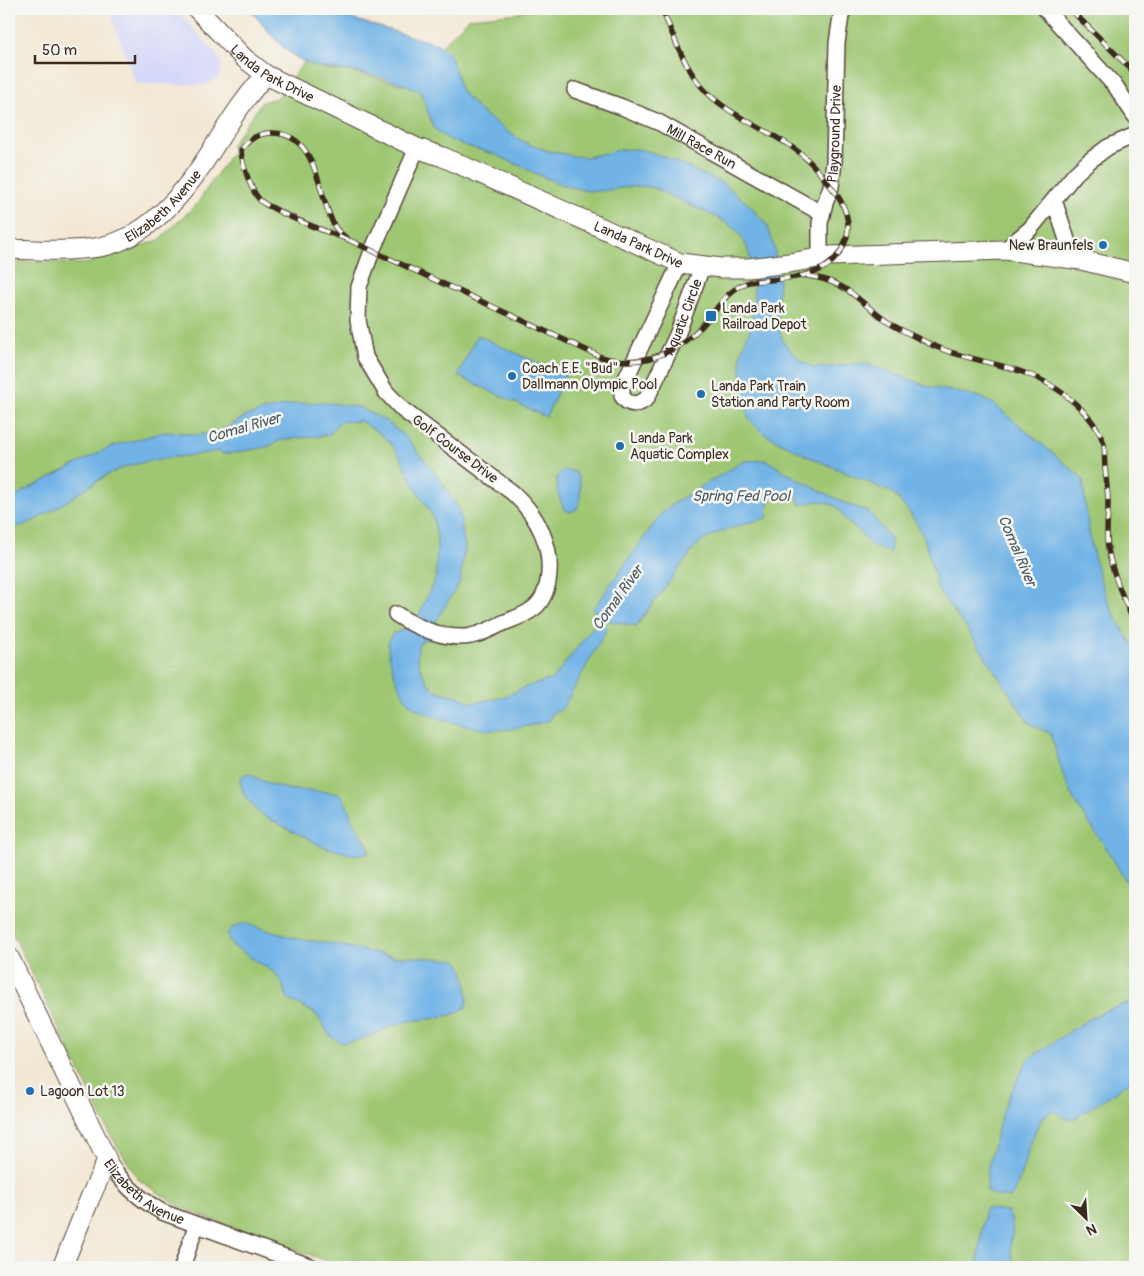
<svg xmlns="http://www.w3.org/2000/svg" width="1144" height="1276" viewBox="0 0 1144 1276" font-family="Pangolin,sans-serif">
<rect width="100%" height="100%" fill="#f6f6f2"/>
<filter id="ink" filterUnits="userSpaceOnUse"><feTurbulence type="fractalNoise" baseFrequency=".02" numOctaves="2"/><feDisplacementMap in="SourceGraphic" scale="10" xChannelSelector="R" yChannelSelector="G"/><feConvolveMatrix kernelMatrix="1 2 1 2 8 2 1 2 1" color-interpolation-filters="sRGB"/></filter>
<filter id="wash" filterUnits="userSpaceOnUse"><feTurbulence type="fractalNoise" baseFrequency=".0096" numOctaves="4" result="noise"/><feDisplacementMap in="SourceGraphic" scale="20" xChannelSelector="R" yChannelSelector="G"/><feGaussianBlur stdDeviation="1.12" result="paint"/><feColorMatrix in="noise" values="0 0 0 0 0 0 0 0 0 0 0 0 0 0 0 0 0 1.4 0 .05"/><feComposite in="paint" operator="in"/></filter>
<g filter="url(#wash)">
<rect width="100%" height="100%" fill="#f3e8d4"/>
<path fill="#d6d8f9" d="M109,9h66l41,45 6,11 -4,14 -14,6 -68,-1z"/>
<path fill="#9fc773" stroke="#6d7848" d="M526,9h609v949l-4,8 4,20v281h-790l-95,-33 -68,-26 -43,-28 -28,-44 -102,-210v-665l76,3 74,-24 37,-35 36,-53v-8l30,-42 15,-4 27,-36 25,8 21,1 54,14 65,-67 50,-5z"/>
<path fill="#71b3e6" stroke="#566e82" d="M250,9h69l121,36 13,13 -2,1 6,16 3,15 21,22 33,24 14,8 21,7 25,5 13,1 32,-7 18,-1 13,3 15,5 59,27 25,21 18,20 7,21 5,34 -2,33 1,13 6,17 17,18 14,7 50,-5 62,23 53,11 14,7 87,73 2,3c5,58 15,121 52,167v250l-28,-48 -32,-47 -12,-27 -12,-41 -22,-11 -64,-97 -26,-34 -15,-55 -14,-24 -17,-20 -86,-37 -44,-23 -14,-14 -8,-32v-35l10,-25 3,-26 -1,-30 -6,-25 -10,-15 -13,-10 -70,-33c-22,-6 -43,5 -65,3 -34,-5 -62,-23 -93,-36 -19,-7 -45,-10 -60,-25 -6,-7 -10,-28 -16,-39 -20,-10 -48,-17 -70,-20 -16,-2 -31,-2 -45,-9 -22,-9 -38,-33 -53,-50z
M477,335l88,41 -19,41 -88,-41z
M321,402l38,5 27,14 21,17 32,40 20,31 6,38 -5,35 -25,41 -6,16 -8,2c-9,12 1,38 12,47 10,8 25,4 37,15l31,-5 27,-12 25,-7 46,-60 -6,-10 68,-95 13,-11 70,-42 22,-1 33,20 50,25 20,7 22,27 -1,13 -17,-5 -15,-17 -13,-11 -8,-12 -9,-4 -9,-2 -19,4 -3,-9 -15,-3h-7l-7,9 -1,16c-25,7 -52,12 -72,29l-59,79 -36,-7 8,8 -44,79 -5,5 -7,2 -2,7c-17,6 -39,10 -57,10 -20,-1 -67,-13 -83,-26 -6,-4 -17,-32 -19,-40 -2,-13 -7,-21 3,-32l2,1 20,-11 20,-45 1,-39 -4,-21 -19,-32 -13,-27 -9,-13 -12,-12 -20,-12 -21,1 -10,13 -48,5 -14,7 -34,6 -10,1 -4,-3c-35,7 -73,6 -106,21 -29,14 -75,55 -104,56v-24l13,-12 88,-45 54,-15 18,1 14,2 23,-3 27,-16 23,-7 24,-5z
M566,470l9,2c8,8 6,27 2,37l-7,3 -6,-3 -7,-18v-14l5,-6z
M248,773c12,7 25,13 39,16 11,2 46,2 53,6 8,6 10,23 15,31 5,9 15,17 14,27l-15,2 -16,-4 -17,-5 -53,-28 -9,-5 -12,-14 -4,-6 -3,-13 3,-5z
M244,923l53,16 26,3 72,15h22l39,3 5,5 5,15 2,20 -3,8c-17,12 -40,10 -60,14 -21,5 -40,19 -62,21l-12,-6 -16,-24 -24,-12 -4,-4 -5,-15 -7,-9 -42,-27 -4,-6 -1,-8 4,-4z
M1135,1001v74l-5,7 -56,37 -5,1 -15,-9c-24,3 -29,71 -44,87l-14,-2 -9,-4v-21l14,-54 8,-21 19,-37 59,-39 18,-9z
M985,1208l22,3c11,18 2,23 4,40 1,6 3,11 5,16h-39z"/>
</g>
<g filter="url(#ink)">
<g fill="none" stroke-linecap="round" stroke-linejoin="round">
<defs>
<g id="minor">
<path d="M1045,9l71,78 19,29"/>
<path id="s1" d="M575,90l47,17 38,16 161,90"/>
<path d="M1054,200l19,58"/>
<path d="M1005,250l25,-21 45,-55 13,-12 20,-15 27,-12"/>
<path id="s2" d="M820,257v-34l5,-20 6,-16 3,-25 3,-119 4,-27 3,-7"/>
<path id="s3" d="M680,263l-58,124v9c6,10 17,10 25,2l30,-63 25,-68"/>
<path d="M396,614c19,13 51,27 75,22 11,-2 22,-8 32,-13 10,-4 23,-8 31,-15 8,-6 12,-17 14,-26 6,-35 -10,-66 -35,-89l-110,-83 -17,-18 -21,-35 -7,-37 1,-33 13,-36 45,-103"/>
<path id="s4" d="M107,1160c15,23 31,38 55,52l150,55"/>
<path d="M182,1267l14,-41"/>
</g>
<g id="tertiary">
<path id="s5" d="M197,9l47,49 22,17 151,73 26,9 237,106 41,5h27l41,-5 41,-7 175,-6 76,10 54,13"/>
<path id="s6" d="M9,249c30,1 61,3 91,-2 46,-9 82,-51 106,-88 19,-29 36,-59 60,-84"/>
<path d="M9,957l98,203 -17,38 -27,67 -2,2"/>
</g>
</defs>
<use href="#minor" stroke="#574639" stroke-width="18"/>
<use href="#tertiary" stroke="#574639" stroke-width="21"/>
<use href="#minor" stroke="#fff" stroke-width="15"/>
<use href="#tertiary" stroke="#fff" stroke-width="19"/>
<defs>
<path id="rail" d="M1070,9l65,64
M349,240c-26,-10 -52,-18 -76,-32 -4,-2 -10,-4 -13,-8 -9,-9 -18,-36 -19,-50 7,-10 15,-16 28,-17 50,-3 48,64 66,94 3,5 9,9 14,13l252,117c44,12 80,-5 109,-40 12,-15 19,-28 39,-35 38,-5 86,0 98,-46 4,-18 -4,-34 -15,-48 -14,-17 -24,-31 -43,-43 -29,-19 -65,-32 -88,-59 -18,-22 -28,-51 -39,-77
M807,276c43,5 52,28 84,48 11,7 25,13 37,19 40,20 86,19 124,43 20,12 46,36 52,58 1,7 0,15 1,23 1,12 3,25 3,37 0,17 -3,33 1,50 5,24 16,48 26,70"/>
</defs>
<use href="#rail" stroke="#3b2a1e" stroke-width="5.5"/>
<use href="#rail" stroke="#f6f6f2" stroke-width="4" stroke-dasharray="11" stroke-linecap="butt"/>
</g>
</g>
<g fill="#1f6fb2" stroke="#f6f6f2" stroke-width="2">
<circle cx="1103" cy="245" r="5"/>
<rect x="705" y="310" width="12" height="12" rx="2.5"/>
<circle cx="512" cy="376" r="5"/>
<circle cx="701" cy="394" r="5"/>
<circle cx="620" cy="446" r="5"/>
<circle cx="30" cy="1091" r="5"/>
</g>
<g text-anchor="middle" dominant-baseline="central" stroke-width="5" stroke-linejoin="round" paint-order="stroke">
<g font-size="14" fill="#3b2a1e" stroke="#f6f6f2">
<text stroke="none"><textPath href="#s5" startOffset="100">Landa Park Drive</textPath></text>
<text stroke="none"><textPath href="#s2" startOffset="125">Playground Drive</textPath></text>
<text stroke="none"><textPath href="#s1" startOffset="139">Mill Race Run</textPath></text>
<text stroke="none"><textPath href="#s6" startOffset="168">Elizabeth Avenue</textPath></text>
<text stroke="none"><textPath href="#s5" startOffset="505">Landa Park Drive</textPath></text>
<text stroke="none"><textPath href="#s3" startOffset="264">Aquatic Circle</textPath></text>
<text transform="translate(455 449) rotate(37)">Golf Course Drive</text>
<text stroke="none"><textPath href="#s4" startOffset="50">Elizabeth Avenue</textPath></text>
</g>
<g font-size="14" fill="#3b2a1e" stroke="#f6f6f2" text-anchor="start">
<text x="1093" y="245" text-anchor="end">New Braunfels</text>
<text x="722" y="308">Landa Park<tspan x="722" dy="16">Railroad Depot</tspan></text>
<text x="522" y="368">Coach E.E. "Bud"<tspan x="522" dy="16">Dallmann Olympic Pool</tspan></text>
<text x="711" y="386">Landa Park Train<tspan x="711" dy="16">Station and Party Room</tspan></text>
<text x="630" y="438">Landa Park<tspan x="630" dy="16">Aquatic Complex</tspan></text>
<text x="40" y="1091">Lagoon Lot 13</text>
</g>
<g font-size="15" font-style="italic" fill="#4e5a64" stroke="#f6f6f2">
<text transform="translate(244 428) rotate(-16)">Comal River</text>
<text x="741" y="496">Spring Fed Pool</text>
<text transform="translate(1017 551) rotate(67)">Comal River</text>
<text transform="translate(618 598) rotate(-54)">Comal River</text>
</g>
</g>
<rect width="1144" height="1276" fill="none" stroke="#f6f6f2" stroke-width="30"/>
<g transform="translate(1086 1218) rotate(155)" stroke="#f6f6f2" stroke-width="4" paint-order="stroke">
<path d="M0-4L9 19L0 12L-9 19Z" fill="#3b2a1e"/>
<text y="-8" font-size="14" font-weight="bold" text-anchor="middle" fill="#3b2a1e">N</text>
</g>
<path d="M35 55v8h100v-8" fill="none" stroke="#3b2a1e" stroke-width="2.5"/>
<text x="42" y="55" font-size="15" fill="#3b2a1e" stroke="#f6f6f2" stroke-width="4" paint-order="stroke">50 m</text>
</svg>
